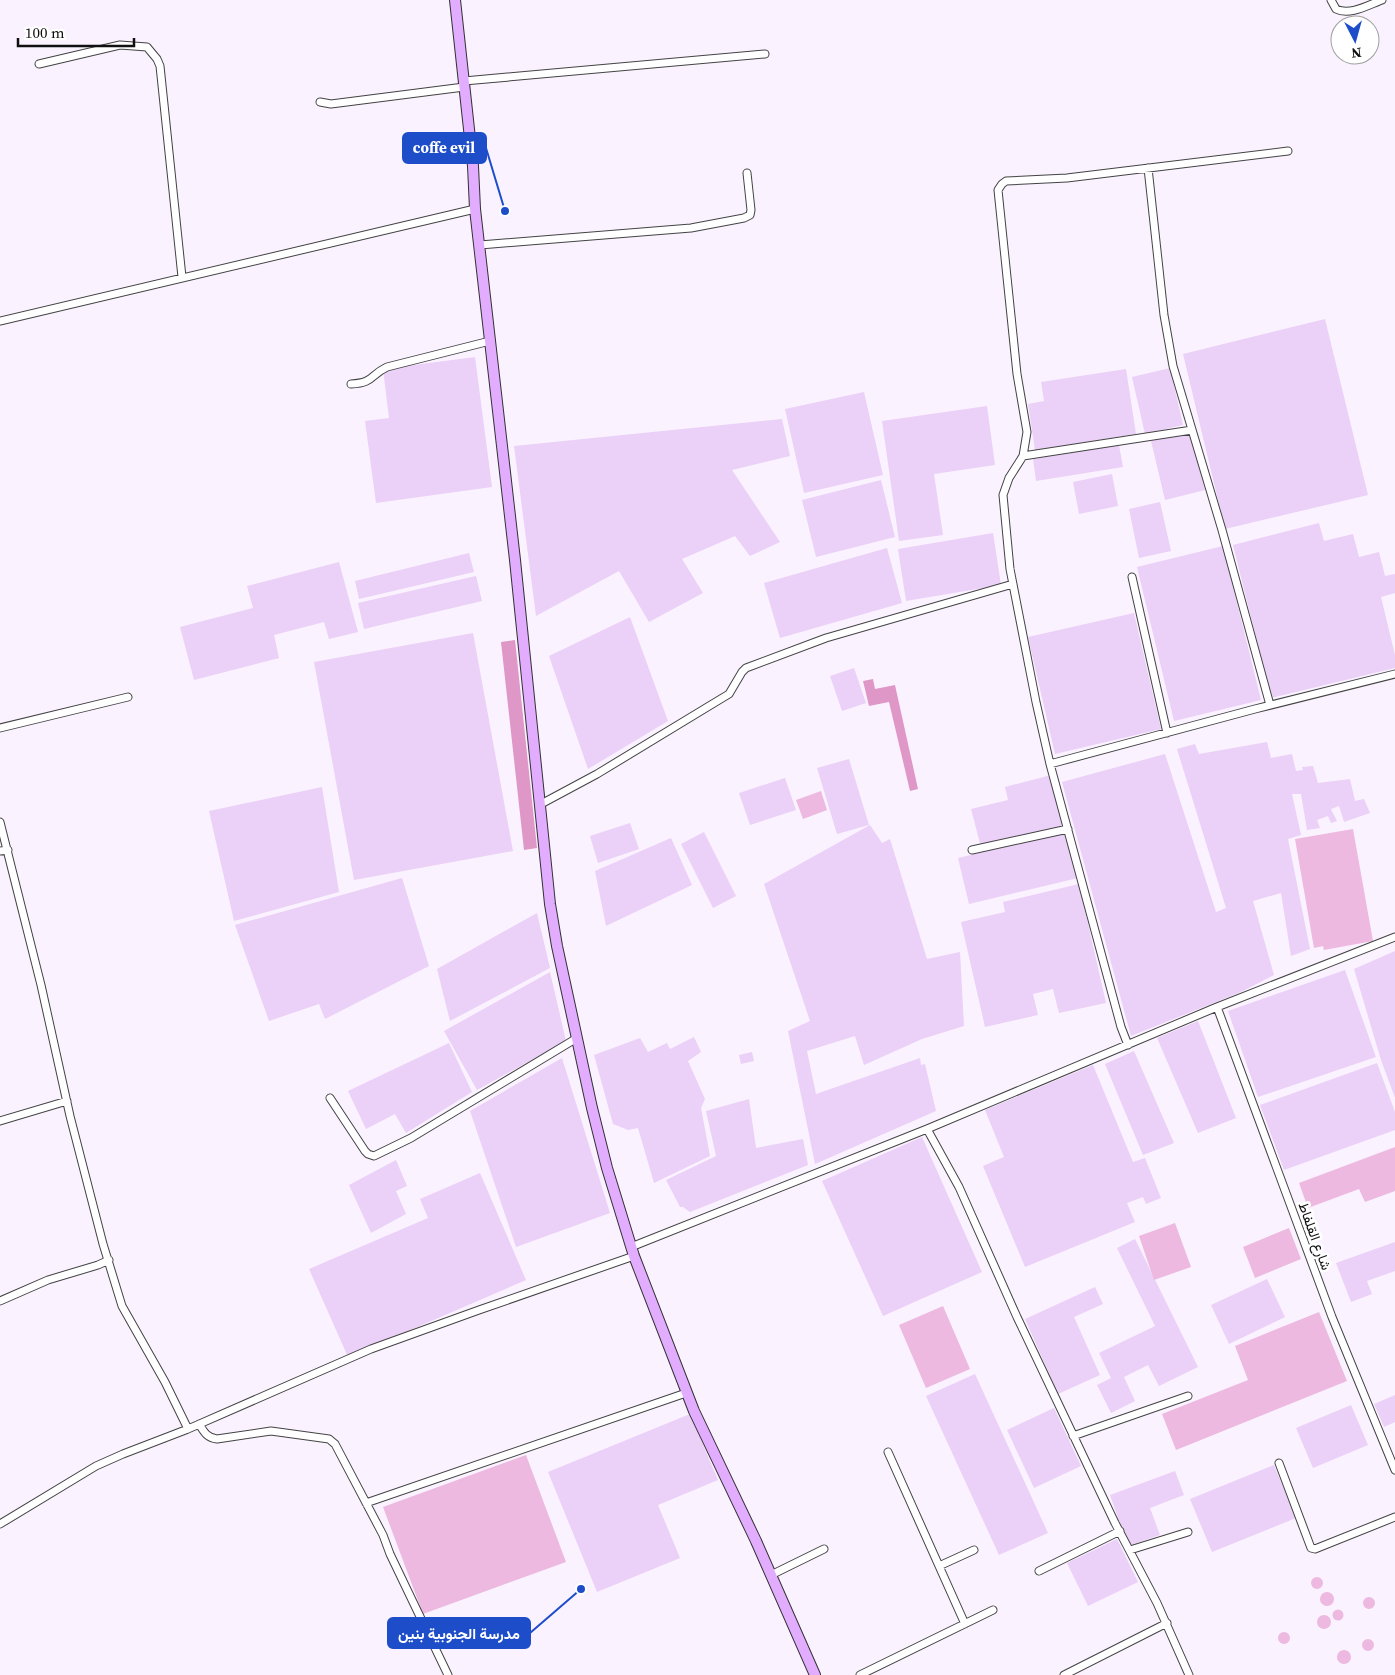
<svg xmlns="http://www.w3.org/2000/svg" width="1395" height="1675" viewBox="0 0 1395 1675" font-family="'Source Serif 4',Vazirmatn,serif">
<rect width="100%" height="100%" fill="#faf2ff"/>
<path fill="#ebd0f7" d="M1325,319l43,176 -143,34 -42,-175z
M475,357l17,130 -116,16 -11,-82 24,-3 -6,-49z
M1170,368l13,57 -38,9 -13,-57z
M1126,369l10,65 -101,16 -7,-46 16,-3 -3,-19z
M864,392l19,83 -79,18 -19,-84z
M987,406l8,59 -61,9 9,61 -44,6 -17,-120z
M782,419l8,37 -58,14 48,72 -30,14 -15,-20 -53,23 21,34 -54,29 -30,-51 -83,45 -22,-170z
M1191,431l14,59 -40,10 -14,-59z
M1119,445l4,22 -87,14 -3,-22z
M1112,474l6,32 -39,8 -6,-32z
M881,480l14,57 -79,20 -14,-57z
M1160,502l11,49 -32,7 -10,-49z
M1319,523l5,18 29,-7 6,23 20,-5 6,24 10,-2v19l-14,4 14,58v13l-124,30 -38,-153z
M993,533l8,52 -95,16 -8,-52z
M1223,546l38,154 -87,21 -37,-154z
M887,548l15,55 -122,35 -16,-55z
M469,553l5,19 -115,27 -4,-18z
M339,562l19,70 -29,7 -5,-17 -50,13 5,23 -85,22 -14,-53 73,-19 -6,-22z
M476,576l6,25 -118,28 -6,-26z
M1134,613l27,116 -106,25 -27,-117z
M630,617l38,104 -80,48 -39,-113z
M473,633l40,218 -159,29 -40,-218z
M854,668l12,35 -24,8 -12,-35z
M1267,742l4,16 21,-4 4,17 7,-1 -1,-3 11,-1 5,17 32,-4 5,22 9,-2 6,14 -26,9 -5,-16 -8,3 6,12 -6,2 -3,-7 -11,4 3,8 -13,2 -6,-36h-9l9,41 -13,4 22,110 -19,7 -10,-63 -28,8 21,74 -33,17 -110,44 -69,-254 103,-28 51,158 10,-4 -49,-159 18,-5 4,10z
M849,759l20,66 -32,9 -20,-66z
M1051,775l13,51 -83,21 -10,-38 37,-9 -3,-13z
M785,778l11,32 -46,15 -11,-32z
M322,787l17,105 -105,29 -25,-110z
M630,823l9,26 -41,14 -8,-27z
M870,825l12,18 8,-4 37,120 33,-7 4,74 -42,13 -58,26 -9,-29 -48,15 9,43 104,-36 1,7 4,-1 11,47 -121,53 -27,-133 22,-10 -46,-137z
M704,832l32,64 -23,12 -32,-64z
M1067,832l11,46 -109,26 -11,-46z
M671,838l21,47 -86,41 -11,-55z
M402,878l27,88 -104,53 -6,-15 -50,17 -34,-96z
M1079,884l27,119 -47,10 -6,-24 -20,5 5,21 -53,12 -24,-105 44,-10 -2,-10z
M537,913l13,55 -100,53 -13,-52z
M1395,951v147l-14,-38 -27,-91z
M1345,970l31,87 -118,40 -30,-86z
M550,972l16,69 -89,49 -33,-59z
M1198,1021l38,97 -38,15 -41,-95z
M694,1037l7,15 -13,9 17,38 -4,9 9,48 -56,27 -16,-55 -10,2 -15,-6 -19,-69 46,-17 8,14 19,-9 3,6z
M449,1043l23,49 -66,41 -11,-19 -29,15 -18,-38z
M1134,1051l40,92 -31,12 -38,-91z
M752,1052l2,9 -13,3 -2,-9z
M562,1058l48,155 -94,34 -46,-136z
M1377,1063l18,49v18l-111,40 -24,-65z
M1093,1065l40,97 12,-4 16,40 -15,6 -3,-7 -16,6 8,19 -110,45 -42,-101 21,-9 -19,-47z
M749,1099l7,49 47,-9 5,26 -118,47 -7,-5h-3l-14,-27 50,-24 -10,-45z
M922,1137l60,135 -99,44 -61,-135z
M396,1160l11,26 -11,5 10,23 -35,19 -22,-48z
M480,1173l46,107 -178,77 -39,-88 119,-51 -8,-19z
M1135,1239l63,128 -39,19 -11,-21 -24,12 11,24 -24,12 -14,-28 14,-7 -12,-25 56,-27 -38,-78z
M1395,1242v29l-28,10 5,13 -21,8 -15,-39z
M1267,1279l18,38 -56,27 -18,-39z
M1095,1287l8,17 -29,13 26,58 -42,19 -33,-75z
M975,1374l73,159 -49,22 -73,-159z
M1395,1395v27l-11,5 -10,-23z
M1351,1405l17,40 -55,23 -17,-40z
M1054,1408l27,58 -47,22 -27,-58z
M690,1414l28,66 -60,25 22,53 -83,34 -49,-120z
M1274,1465l22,53 -84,34 -22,-53z
M1175,1471l9,24 -34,13 10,27 -32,11 -18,-51z
M1117,1539l21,43 -50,24 -21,-43z"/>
<path fill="#edb9e0" d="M821,791l6,19 -24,9 -7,-19z
M1353,829l20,112 -49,9 -1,-4 -9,2 -19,-109z
M1395,1147v44l-30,11 -6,-13 -51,19 -9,-25z
M1175,1223l16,44 -37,13 -15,-44z
M1289,1228l12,31 -46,19 -12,-31z
M943,1306l27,63 -44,19 -27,-63z
M1319,1312l28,69 -171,69 -14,-36 86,-34 -13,-34z
M526,1455l40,107 -143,52 -40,-107z
M1311 1583a6 6 0 1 1 12 0a6 6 0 1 1-12 0Z
M1320 1599a7 7 0 1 1 14 0a7 7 0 1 1-14 0Z
M1363 1603a6 6 0 1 1 12 0a6 6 0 1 1-12 0Z
M1332.5 1615a5.5 5.5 0 1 1 11 0a5.5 5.5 0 1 1-11 0Z
M1317 1622a7 7 0 1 1 14 0a7 7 0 1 1-14 0Z
M1278 1638a6 6 0 1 1 12 0a6 6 0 1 1-12 0Z
M1362 1645a6 6 0 1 1 12 0a6 6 0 1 1-12 0Z
M1337 1657a7 7 0 1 1 14 0a7 7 0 1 1-14 0Z"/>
<path fill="#df97c7" d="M515,640l22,208 -13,2 -23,-208z
M873,679l2,10 20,-4 23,104 -8,2 -21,-89 -20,4 -6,-25z"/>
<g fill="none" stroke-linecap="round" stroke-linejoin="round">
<defs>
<path id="street" d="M1331,0l5,9c14,7 32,-4 46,-9
M39,64l81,-19 27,2 10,12 3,7 22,211
M464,81l301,-27
M320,102l11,2 133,-17
M1148,168l16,147 9,51 49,164 48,175
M480,245l211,-17 53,-10 6,-3 1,-5 -4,-37
M0,321l475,-112
M351,384c23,-1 19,-9 36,-17l103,-26
M1023,456l169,-26
M1132,577l35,156
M0,728l128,-31
M1050,764l205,-55 140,-35
M541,804l56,-30 122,-74 10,-6 13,-22 4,-4 80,-30 187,-54
M0,822l41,163 29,131 33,128 19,62 43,76 23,47
M972,850l96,-21
M0,851l8,-1
M1217,1007l115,310 63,153
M1128,1045l-7,-18 -71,-263 -14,-62 -26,-133 -7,-74 6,-17 14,-22 4,-24 -10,-58 -19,-184 4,-6 4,-3 61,-3 221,-27
M330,1098l35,53 3,3 6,2 37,-18 166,-100
M0,1121l67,-20
M927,1129l32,58 58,130 98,206 42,80 32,72
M631,1247l296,-118 290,-122 178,-70
M0,1301l48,-21 50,-15 11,-5
M199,1424c5,8 8,14 18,15l54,-8 58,8 6,5 48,91 7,19 58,121
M1073,1436l115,-40
M888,1452l77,172
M1279,1463l32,85 4,1 80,-32
M366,1503l320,-110
M0,1524l96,-58 27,-12 65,-25 183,-80 108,-39 155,-54
M1130,1550l58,-18
M939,1566l35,-16
M1039,1571l81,-40
M771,1575l53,-26
M860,1675l133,-65
M1064,1675l103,-52"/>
<path id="secondary" d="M455,0l18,166 2,43 40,351 35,344 7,42 35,162 15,60 27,88 60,155 62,130 59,134"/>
</defs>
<use href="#street" stroke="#434343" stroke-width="9"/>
<use href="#secondary" stroke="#323232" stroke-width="12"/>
<use href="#street" stroke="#fff" stroke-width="7"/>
<use href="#secondary" stroke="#e3adff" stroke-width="10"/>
</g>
<g text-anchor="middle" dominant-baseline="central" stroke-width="5" stroke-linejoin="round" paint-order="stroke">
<g font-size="14" fill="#101010" stroke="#fff">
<text transform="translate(1315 1236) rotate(70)">شارع القلفاط</text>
</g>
</g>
<path fill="none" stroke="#1e4dca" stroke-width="2" d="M505 211L486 148M581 1589L530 1633"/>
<g fill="#1e4dca" stroke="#fff" stroke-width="2">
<circle cx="505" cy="211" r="5"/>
<circle cx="581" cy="1589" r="5"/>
</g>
<g fill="#1e4dca" stroke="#1e4dca" stroke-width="2">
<rect x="403" y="133" width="83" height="30" rx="5"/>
<rect x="388" y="1618" width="142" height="30" rx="5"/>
</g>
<g font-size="15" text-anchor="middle" font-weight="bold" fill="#fff">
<text x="444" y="153">coffe evil</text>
<text x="459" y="1639">مدرسة الجنوبية بنين</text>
</g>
<g transform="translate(1355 40) rotate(174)"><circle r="24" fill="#ffffff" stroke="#9f9f9f"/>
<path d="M0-4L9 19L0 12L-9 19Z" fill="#1e4dca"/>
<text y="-8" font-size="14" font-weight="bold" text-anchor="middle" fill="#101010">N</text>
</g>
<path d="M18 38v8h116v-8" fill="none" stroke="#101010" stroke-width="2.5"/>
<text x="25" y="38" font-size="15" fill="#101010" stroke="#ffffff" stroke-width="4" paint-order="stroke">100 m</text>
</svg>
